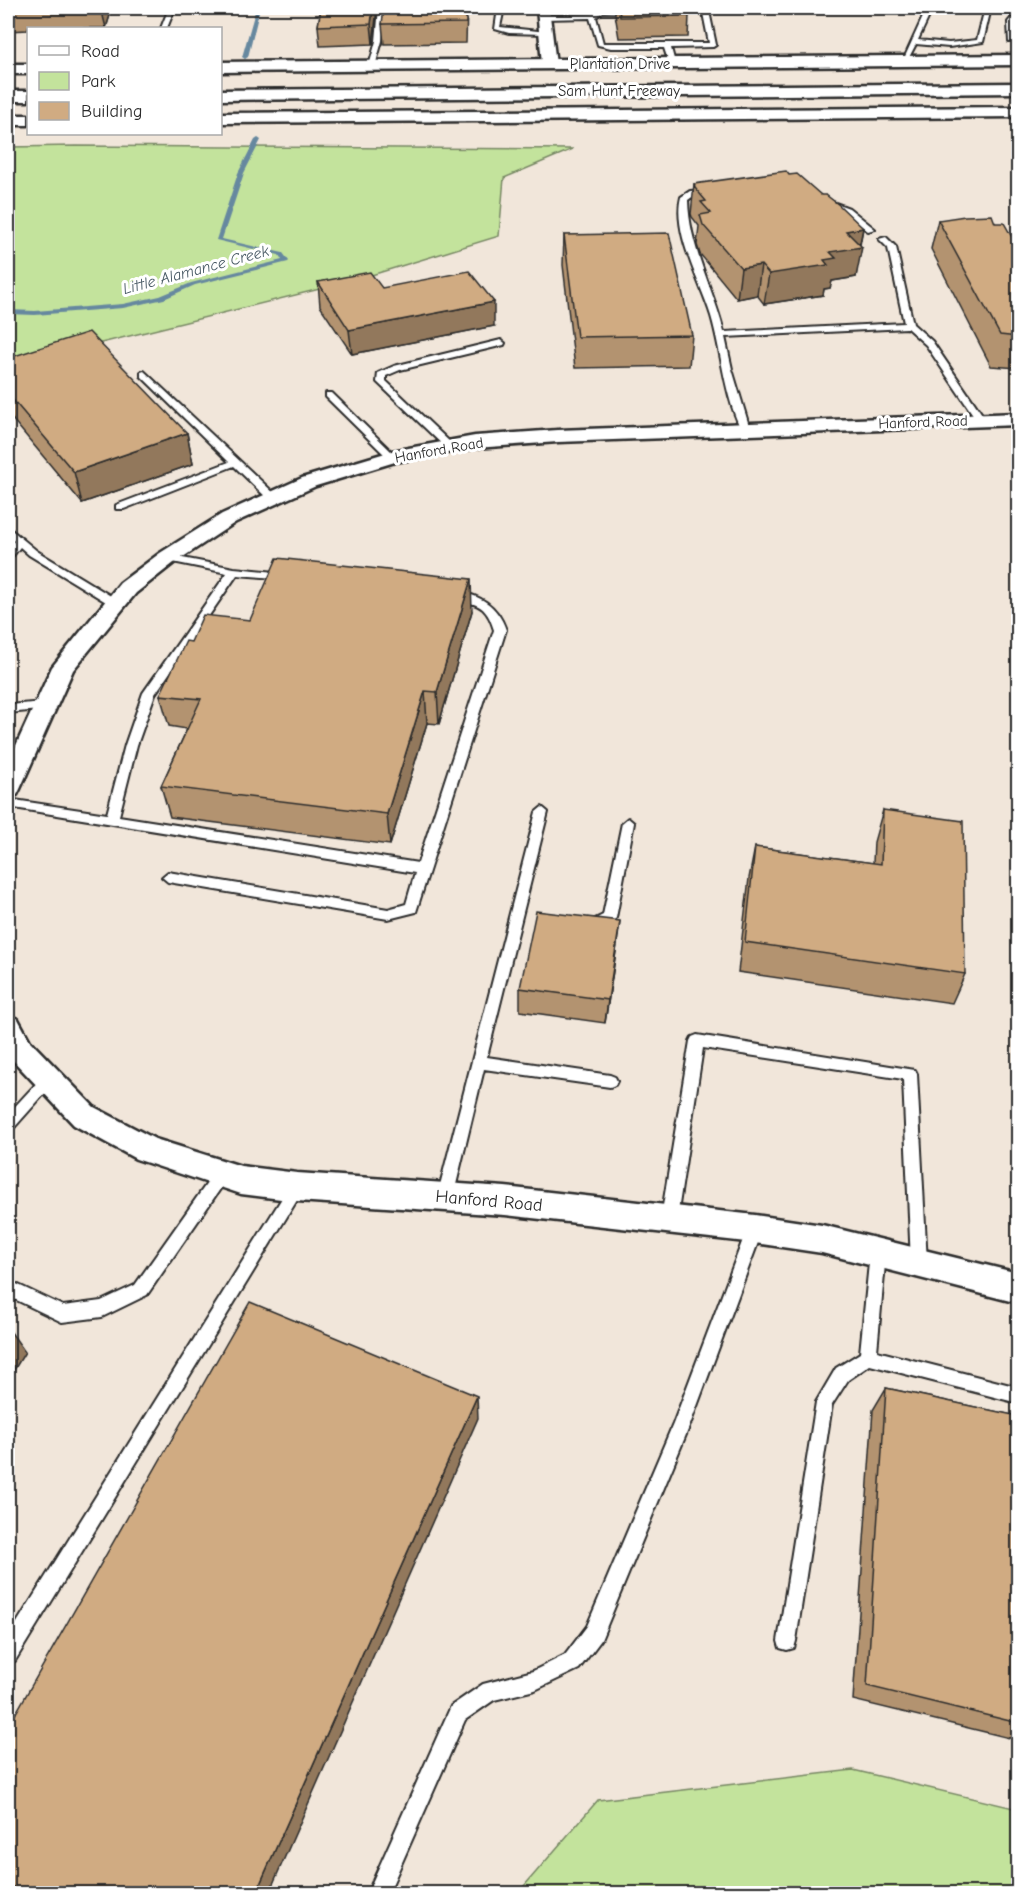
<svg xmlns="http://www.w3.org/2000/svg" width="1026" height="1901" viewBox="0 0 1026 1901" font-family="'Comic Neue',sans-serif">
<rect width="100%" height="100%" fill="#f1e6da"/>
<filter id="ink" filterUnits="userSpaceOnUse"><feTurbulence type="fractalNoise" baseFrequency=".0167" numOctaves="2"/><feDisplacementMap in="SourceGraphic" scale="12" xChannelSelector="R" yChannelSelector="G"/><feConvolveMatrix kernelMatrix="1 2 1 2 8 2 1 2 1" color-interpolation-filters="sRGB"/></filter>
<g filter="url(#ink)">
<path fill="#c3e39c" stroke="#778764" stroke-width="1.5" d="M76,146l497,3 -69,29 -5,58 -147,45 -344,85v-219z
M853,1770l165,39v84h-500l80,-93z"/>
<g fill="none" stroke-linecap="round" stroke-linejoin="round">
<path fill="#66889f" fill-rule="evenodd" d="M256,8h4l-12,49 -3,2 -3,-2z
M258,138l3,2 -17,33 -22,66 61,14 6,8 -1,1 -93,23 -31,14 -41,9 -88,7 -27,-1v-4l27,1 88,-7 37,-8 31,-13 91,-23 -3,-5 -63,-15 22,-67 17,-33z"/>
<defs>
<path id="lane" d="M169,8h6l-8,20h-6z
M379,8h6l-3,33 -7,25 -3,2 -3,-2 7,-25z
M498,8h6l-4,19 47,5 -3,2 -35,-1 -14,-4z
M602,8l35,3 -3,2 -31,-1 -7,5 7,26h106l-6,-30h-32l-3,-2 3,-2h35l3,2 7,34 -3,2 -42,1 4,15 -3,2 -3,-2 -5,-15h-53l-13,-3 -8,-27 -47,1 -3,-2 3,-2 49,-1z
M927,8h6l-15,32 31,3 28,-3 8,-32h6l-8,34 -34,5 -33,-3 -10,19h-4z
M1018,10c1,7 -5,19 -4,31l-5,1 -1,-20z
M712,189h3v4l-20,2 -7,5c1,47 25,87 36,132l180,-9 -16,-75 -9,-9 7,-2 10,10 17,77 19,17 54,79 -2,2h-6l-52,-77 -19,-17 -182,9 7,32 18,60 -8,2c-18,-35 -20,-78 -31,-115 -10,-33 -39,-84 -30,-119l9,-6z
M827,200l22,8 26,21 -7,2 -25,-19 -19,-8 -1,-2z
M501,340l4,3 -1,2 -104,25 -14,6v5l67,64v4h-6l-70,-67 1,-9 16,-7z
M144,371l133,125v4h-8l-35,-34 -110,43h-8v-4l113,-43 -88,-86v-4z
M326,393h6l63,62v4h-6l-63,-62z
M8,527l29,24 82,50v4h-8l-82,-50 -9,-8 -8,10 -4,1v-9l6,-8 -6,-6z
M167,555l67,13 53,5 5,3 -5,3 -50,-4 -82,119 -18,51 -18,71 299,47 76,-233c-10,-34 -24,-21 -44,-37l5,-3c25,6 42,14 51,40l-90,282 -28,7 -220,-37 -6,-5 6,-5 220,37 18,-5 9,-31 -407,-66v-8l99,15 18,-69 18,-52 84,-120 -64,-13 -1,-2z
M45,702l4,1 2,3 -2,3 -41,4v-8z
M542,807l6,5 -61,245 123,18 5,2 2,4 -2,4 -5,2 -126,-18 -31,128 -3,5 -5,2 -5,-2 -3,-5 99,-385z
M628,818l6,5 -18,95c-8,10 -22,12 -34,9l-2,-4 2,-4h13l8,-4 19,-92z
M697,1035l218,35 2,4 10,189 -2,5 -6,2 -6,-2 -2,-5 -8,-184 -200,-31 -26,170 -3,5 -5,2 -5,-2 -3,-5 29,-177 2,-4z
M49,1073l5,2 2,4 -2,4 -41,46 -5,1v-16l36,-39z
M222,1167l5,2 3,5 -3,5 -80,116 -45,22 -40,5 -54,-26v-16l55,26 38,-5 34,-16 82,-116z
M297,1180l5,2 3,5 -3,5 -287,469 -7,2v-26l284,-455z
M755,1222l6,2 2,5 -73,196 -89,215 -22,29 -44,21 -41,10 -29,20 -77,174h-21l84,-188 32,-22 50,-13 32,-16 22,-29 86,-202 74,-195 2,-5z
M878,1246l6,2 2,5 -9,98 141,36v16l-148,-38 -22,15 -16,25 -36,236 -2,7 -7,2 -7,-2 -2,-7 38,-239 20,-34 24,-15 10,-100 2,-5z"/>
<path id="street" d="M537,8h12l7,56 -7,4 -7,-4z
M1018,413v12l-460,17 -83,6 -80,14 -79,24 -80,36 -62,41 -38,30 -63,77 -53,119 -3,6 -9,3v-35l44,-96 68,-84 40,-30 62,-39 80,-36 90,-27 83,-15 83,-6z
M8,1015l10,4 12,22 64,66 61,32 86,27 56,7 208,14 250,28 67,10 196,48v30l-196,-50 -67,-10 -250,-28 -208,-14 -56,-7 -105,-35 -62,-34 -64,-68 -2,-4z"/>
<path id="secondary" d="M1018,55v10l-798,7v-10z
M8,64h20v10h-20z"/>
<path id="highway" d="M1018,83v10l-798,7v-10z
M8,91h20v10h-20z
M1018,107v10l-798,6v-10z
M8,115h20v10h-20z"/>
</defs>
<use href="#lane" stroke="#2b2b2b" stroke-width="4"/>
<use href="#street" stroke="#2b2b2b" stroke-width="5"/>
<use href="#secondary" stroke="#2b2b2b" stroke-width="5"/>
<use href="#highway" stroke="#2b2b2b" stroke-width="5"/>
<use href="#lane" fill="#fff" fill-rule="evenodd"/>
<use href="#street" fill="#fff" fill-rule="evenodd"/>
<use href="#secondary" fill="#fff" fill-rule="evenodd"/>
<use href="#highway" fill="#fff" fill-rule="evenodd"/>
</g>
<path fill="#b39370" stroke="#2b2b2b" stroke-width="1.5" d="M8,8h126l-1,4h-22l-5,16h-78v2l-20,1z
M321,8h56l-4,36 -53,2 -2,-20z
M467,8l-1,35 -82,1 -2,-20z
M615,8h72l2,8 -1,21 -69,1 -4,-24z
M789,175l32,20 42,33 -3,17 -4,32 -24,4 -2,7 -6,1 -1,6 -59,9 -7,-9 -20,4 -37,-45 -3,-9 2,-19 -7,-9 -1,-3 3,-30z
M938,220l57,3 23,25v120l-27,-2 -60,-117z
M564,235l128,100 -3,31 -114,2 -12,-103z
M318,282l64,6 112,38 -142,28 -32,-48z
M8,358l179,75 6,31 -111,39 -74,-89z
M472,611l-33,113 -12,-1 -37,122 -220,-28 -9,-31 26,-57 -18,-3 -9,-31 31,-53 59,-22z
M883,810l82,164 -13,29 -214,-31 11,-94 6,-31 118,16 1,-21z
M617,945l-12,78 -85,-12v-23z
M886,1388l132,28v324l-165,-40 20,-290z"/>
<path fill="#92785b" stroke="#2b2b2b" stroke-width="1.5" d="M101,8h9l1,4 -5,16z
M373,8h4l-4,36 -2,-20z
M863,228l-4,20 3,-1 -6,30 -24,4 -2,7 -6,1 -1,6 -59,9 5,-30 55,-14 22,-29z
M761,265l-4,30 -20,4 4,-31z
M494,302v24l-142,28 -3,-24z
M187,433l6,31 -111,39 -8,-31z
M471,579l1,32 -33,113 -2,-32z
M425,691l2,32 -37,122 -3,-31z
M620,921l-3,24 -12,78 3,-23z
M8,1328l17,24 -17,28z
M477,1396l1,22 -209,475h-13z"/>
<path fill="#d0ab82" stroke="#2b2b2b" stroke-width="1.5" d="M321,8h52l-2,16 -53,2z
M384,8h82v15l-84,1z
M619,8h68l2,8 -69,1z
M786,171l3,4 8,-1 24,21h5l13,10 24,23 -17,3 16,16 -32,5 6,6 -12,2 4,5 -59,9 -8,-9 -20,3 -38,-43 -3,-10 11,-2 -10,-11 5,-1 -11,-13 -1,-4z
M992,215l3,8h9l14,25v89l-18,-2 -62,-115 27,-4z
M669,233l23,102 -115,2 -13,-102z
M469,271l25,31 -145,28 -31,-48 52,-10 12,16z
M89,332l98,101 -113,39 -66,-78v-36z
M277,558l194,21 -34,113 -12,-1 -38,123 -226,-28 40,-87 -41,-4 26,-54 5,1 12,-27 47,5z
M883,810l80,11 2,153 -220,-32 10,-95 126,17z
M536,911l84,10 -12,79 -88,-12z
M250,1302l227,94 -221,497h-232l-16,-9v-157z
M886,1388l132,28v307l-151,-37z"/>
</g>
<g text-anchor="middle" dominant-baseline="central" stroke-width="6" stroke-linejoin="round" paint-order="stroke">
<g font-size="15" fill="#2b2b2b" stroke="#fff">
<text x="620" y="64">Plantation Drive</text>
<text x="619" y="91">Sam Hunt Freeway</text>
<text transform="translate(923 422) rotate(-2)">Hanford Road</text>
<text transform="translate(439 450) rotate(-10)">Hanford Road</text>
</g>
<g font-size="16" font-style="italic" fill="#495a65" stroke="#fff">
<text transform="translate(196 270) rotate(-15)">Little Alamance Creek</text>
</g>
<g font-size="18" fill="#2b2b2b" stroke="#fff">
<text transform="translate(489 1201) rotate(5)">Hanford Road</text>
</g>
</g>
<rect width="1026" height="1901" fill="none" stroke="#fff" stroke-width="30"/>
<rect x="15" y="15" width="996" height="1871" fill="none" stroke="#2b2b2b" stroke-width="2" filter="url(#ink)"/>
<rect x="27" y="27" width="195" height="108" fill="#ffffff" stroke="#aaaaaa" stroke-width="1.5"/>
<rect x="39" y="46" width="30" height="9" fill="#ffffff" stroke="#aaaaaa" stroke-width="1.5"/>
<text x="81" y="57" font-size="18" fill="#2b2b2b">Road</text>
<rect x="39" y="72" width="30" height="18" fill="#c3e39c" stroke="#aaaaaa" stroke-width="1.5"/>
<text x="81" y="87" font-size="18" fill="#2b2b2b">Park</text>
<rect x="39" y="102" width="30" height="18" fill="#d0ab82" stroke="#aaaaaa" stroke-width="1.5"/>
<text x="81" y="117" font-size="18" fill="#2b2b2b">Building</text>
</svg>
